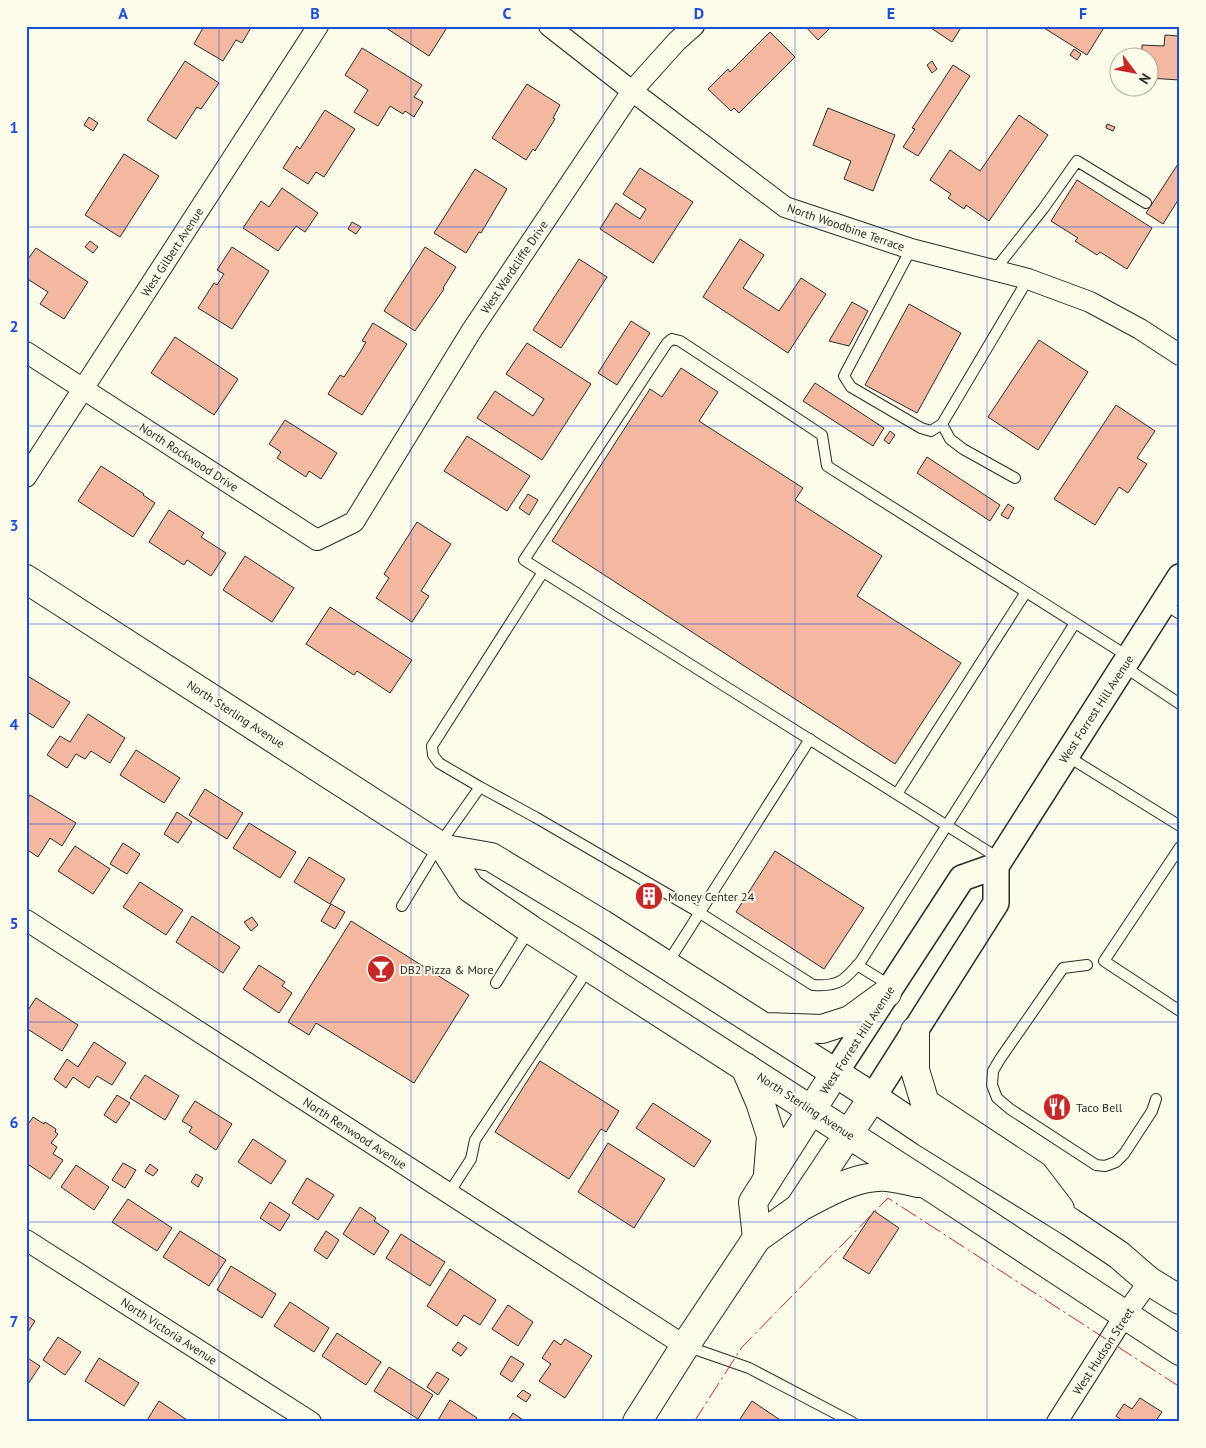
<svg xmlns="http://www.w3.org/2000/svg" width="1206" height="1448" viewBox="0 0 1206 1448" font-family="'PT Sans',sans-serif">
<rect width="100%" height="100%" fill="#fdfbea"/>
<path fill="#f2b8a0" stroke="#2b2b2b" d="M204,26h48l-10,17 -6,-3 -13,21 -29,-17z
M383,26h65l-19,30z
M805,26h27l-14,14z
M928,26h34l-10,16z
M1041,26h64l-18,29z
M770,32l25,25 -56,56 -5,-5 -3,3 -23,-22 20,-20 2,3z
M1165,35l15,1v44l-32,-2v-20h-6v-13l22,1z
M362,48l60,37 -8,12 9,5 -9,15 -9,-6 -2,3 -13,-8 -12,20 -24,-14 14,-22 -23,-15z
M1074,49l7,5 -4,6 -7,-5z
M185,61l34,22 -18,26 -4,-2 -21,32 -29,-19z
M932,61l5,8 -5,4 -5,-8z
M953,65l17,11 -52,80 -15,-9 12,-18 -3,-1z
M527,84l33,21 -7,13 2,1 -20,32 -2,-2 -7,11 -34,-22z
M828,108l67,27 -22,56 -29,-12 7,-18 -38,-16z
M325,110l30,19 -31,48 -8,-5 -8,12 -25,-16 14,-22 3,3z
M1019,115l29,20 -59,86 -23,-16 -2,4 -16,-11 3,-4 -21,-14 20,-30 30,21z
M89,117l9,6 -5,8 -9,-6z
M1107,124l8,3 -2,4 -7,-3z
M124,154l35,22 -39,61 -35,-22z
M1180,161v36l-17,27 -17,-11z
M640,168l53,34 -40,61 -53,-34 16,-26 24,16 6,-10 -23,-15z
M475,169l32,20 -26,44 -2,-1 -13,21 -32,-20z
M1077,180l75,48 -25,41 -27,-17 -3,3 -22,-14 3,-3 -27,-17z
M282,188l36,25 -13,19 -9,-6 -18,25 -35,-23 18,-27 8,6z
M352,222l9,5 -5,7 -8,-5z
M740,239l24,16 -21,33 36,23 22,-33 25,16 -38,59 -85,-56z
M90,241l8,6 -5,6 -8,-6z
M232,247l37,24 -37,58 -34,-21 16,-25 3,2 7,-11 -7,-4z
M425,247l31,20 -13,21 1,1 -29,42 -31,-20z
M36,248l52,34 -24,37 -24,-15 8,-12 -22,-14v-16z
M579,259l28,18 -46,71 -28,-18z
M852,302l16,9 -19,35 -20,-5z
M909,304l52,29 -44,80 -52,-28z
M631,321l19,12 -33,52 -19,-12z
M373,323l34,21 -45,71 -34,-21 12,-19 4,2 17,-26 5,-9 -4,-1z
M175,337l63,42 -24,36 -63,-42z
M1039,340l49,32 -50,78 -50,-33z
M527,343l64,41 -49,76 -65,-42 18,-27 38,25 11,-17 -38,-25z
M681,368l37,24 -19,29 104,67 -8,12 87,56 -25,40 104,67 -66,101 -343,-223 98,-152 12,8z
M815,383l69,45 -11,18 -70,-45z
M1116,405l39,26 -18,27 10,6 -19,29 -9,-6 -24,38 -41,-26z
M285,420l52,33 -16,26 -12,-8 -3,6 -29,-19 4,-6 -12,-8z
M890,431l5,4 -6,9 -5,-4z
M467,436l63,40 -23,35 -63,-40z
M927,457l73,48 -10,16 -73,-48z
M101,466l43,28 -1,1 12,8 -22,34 -55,-36z
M528,494l10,6 -9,15 -10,-7z
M1008,504l6,4 -6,11 -7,-4z
M169,510l35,23 -3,4 25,16 -15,23 -24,-16 -3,5 -35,-23z
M417,522l34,22 -30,47 8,5 -17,26 -36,-24 13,-20 -5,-4z
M245,556l49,32 -22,34 -49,-32z
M330,607l82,53 -22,33 -33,-22 -3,4 -48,-31z
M26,675l44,27 -17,26 -27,-17z
M88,714l37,24 -15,25 -19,-12 -6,8 -9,-5 -9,14 -20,-13 13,-19 10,6z
M136,750l44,28 -16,25 -44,-28z
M205,789l38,24 -16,26 -38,-24z
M30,795l46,28 -14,23 -12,-8 -12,19 -12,-8v-48z
M177,812l15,10 -14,21 -14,-9z
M249,823l47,29 -16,26 -47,-30z
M123,843l17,11 -13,20 -17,-10z
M75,846l35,23 -17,25 -35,-23z
M775,851l89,57 -40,61 -88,-57z
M309,857l36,22 -15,25 -36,-22z
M140,882l43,28 -17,25 -43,-28z
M648,893l8,6 -4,5 -8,-5z
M331,904l14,8 -10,17 -14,-8z
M192,916l48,31 -17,26 -47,-31z
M252,917l6,8 -7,6 -7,-9z
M351,921l118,74 -55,88 -98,-60 -7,12 -21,-13z
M259,965l26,17 -3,4 10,7 -13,20 -36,-24z
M36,998l42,27 -16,26 -36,-23v-15z
M94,1042l32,21 -14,22 -15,-9 -8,12 -16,-11 -7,11 -12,-9 13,-20 11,8z
M540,1061l79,50 -13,21 -5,-3 -32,50 -74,-47z
M145,1075l34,21 -14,24 -35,-22z
M117,1095l13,8 -14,20 -12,-8z
M195,1101l37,23 -16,26 -27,-18 3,-5 -10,-6z
M653,1103l58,38 -17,26 -58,-39z
M33,1117l11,7 1,-2 11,7 -1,3 3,2 -7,9 6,4 -4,7 10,6 -13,19 -21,-14 -1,1 -2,-1v-38z
M253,1139l33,22 -15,23 -33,-22z
M608,1143l57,36 -31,49 -56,-36z
M123,1163l13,7 -11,18 -13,-8z
M150,1164l8,6 -5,6 -8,-5z
M76,1165l33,22 -15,23 -33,-23z
M196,1174l7,4 -5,9 -7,-5z
M307,1178l27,17 -16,25 -26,-17z
M128,1199l44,29 -15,23 -45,-29z
M270,1202l20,13 -10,16 -20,-13z
M360,1207l16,11 -2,3 15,10 -15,24 -31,-21z
M874,1211l25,17 -30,46 -26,-16z
M180,1231l46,29 -17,26 -46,-29z
M326,1231l13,9 -12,19 -13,-9z
M401,1234l44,28 -15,24 -44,-28z
M231,1266l45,28 -14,24 -45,-28z
M450,1269l46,31 -16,25 -16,-10 -7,11 -30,-20z
M290,1302l39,26 -15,24 -40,-26z
M508,1305l25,17 -15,24 -26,-17z
M26,1315l9,6 -9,14z
M337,1333l44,29 -15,23 -44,-29z
M58,1337l23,15 -16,23 -22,-15z
M565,1339l27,17 -27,42 -26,-17 12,-17 -9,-6 12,-18 7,5z
M458,1342l9,6 -6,8 -9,-6z
M511,1356l13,8 -12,18 -12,-8z
M26,1357l14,9 -12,18 -2,-1z
M99,1358l40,25 -15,23 -39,-25z
M389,1367l44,28 -15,24 -44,-28z
M437,1372l12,7 -11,16 -11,-8z
M523,1390l8,5 -5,7 -9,-6z
M1140,1398l22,14 -7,10h-31l-8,-6 8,-12 8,5z
M450,1400l27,18 -3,4h-37z
M159,1401l31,21h-44z
M752,1401l31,21h-45z
M513,1413l13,9h-19z"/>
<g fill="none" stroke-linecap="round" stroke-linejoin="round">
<defs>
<path id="service" d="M911,249l-67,127 7,11 70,41 10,3 11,-7 86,-145
M994,271l49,-62 34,-48 69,42
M942,424l8,15 13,10 52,29
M543,572l-111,174 1,9 6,8 41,24 55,30 165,96 113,72c26,2 32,-5 48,-24l214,-338
M1164,604l16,10
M1123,666l57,38
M1067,756l113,70
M897,794l129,-202
M1180,847l-76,114 76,50
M1000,859l-476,-299 143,-217 5,-4 8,2 142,94 5,31 302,191
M402,906l37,-61 41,-58
M667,964l143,-225
M857,965l34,21
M1087,965l-24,3 -63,91 -7,12 -1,14 5,13 13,11 86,56 9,1 11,-4 8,-8 28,-43 4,-12
M496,983l33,-53
M449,1193l22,-34 4,-19 114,-172
M686,1346l63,22 103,54"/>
<path id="minor" d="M549,26l83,65 153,116 126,42 117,30 62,23 50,27 40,26
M26,352l291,188 37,-18 118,-192 160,-239 45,-50 17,-15
M26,477l292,-451
M26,920l659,426
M26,1240l285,182
M1057,1422l68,-107 24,-34"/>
<path id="tertiary" d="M835,1073l127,-195 34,-12
M873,1097l123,-194v-37l184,-289"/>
<path id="secondary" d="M26,579l419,270 46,8 111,67 271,173 52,35 145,90 49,33 30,26 31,19
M445,849l25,39 60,41 407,262 243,160
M766,1027l56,2 28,-9 37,-27
M915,1031v39l10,33 109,72 26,34
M745,1067l15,35 11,34 -3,38
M800,1207c27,-14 56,-32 87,-30 11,1 21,4 31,6
M757,1238l-4,-36 82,-129
M637,1422l48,-76 72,-108 42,-30 74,-111"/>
</defs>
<use href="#service" stroke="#2b2b2b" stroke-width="12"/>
<use href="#minor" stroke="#2b2b2b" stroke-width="22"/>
<use href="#tertiary" stroke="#2b2b2b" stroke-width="28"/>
<use href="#secondary" stroke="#2b2b2b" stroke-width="30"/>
<use href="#service" stroke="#fdfbea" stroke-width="10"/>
<use href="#minor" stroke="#fdfbea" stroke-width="20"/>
<use href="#tertiary" stroke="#fdfbea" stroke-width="25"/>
<use href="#secondary" stroke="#fdfbea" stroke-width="28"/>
<path stroke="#c62828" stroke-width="1" stroke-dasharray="18 4 2.5 4" stroke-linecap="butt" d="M694,1422l48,-75 146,-149 292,189"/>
</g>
<path fill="none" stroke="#1d4ed8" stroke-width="1" stroke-opacity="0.55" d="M219,26v1396M411,26v1396M603,26v1396M795,26v1396M987,26v1396M26,227h1154M26,426h1154M26,624h1154M26,824h1154M26,1022h1154M26,1222h1154"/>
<defs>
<symbol id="building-disc" viewBox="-11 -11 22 22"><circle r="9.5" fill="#c62828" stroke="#fdfbea"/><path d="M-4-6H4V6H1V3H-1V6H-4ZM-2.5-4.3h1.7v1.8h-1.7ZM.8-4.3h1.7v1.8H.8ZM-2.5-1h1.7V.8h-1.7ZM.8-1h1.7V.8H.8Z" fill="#fff"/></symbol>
<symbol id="bar-disc" viewBox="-11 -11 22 22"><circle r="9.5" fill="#c62828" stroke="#fdfbea"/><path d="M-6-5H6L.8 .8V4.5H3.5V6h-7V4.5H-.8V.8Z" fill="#fff"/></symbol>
<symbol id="restaurant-disc" viewBox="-11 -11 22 22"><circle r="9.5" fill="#c62828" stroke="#fdfbea"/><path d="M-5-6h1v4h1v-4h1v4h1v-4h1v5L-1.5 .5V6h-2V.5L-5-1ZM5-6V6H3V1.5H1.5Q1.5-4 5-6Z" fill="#fff"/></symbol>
</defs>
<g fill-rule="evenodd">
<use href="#building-disc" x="633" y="880" width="32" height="32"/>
<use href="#bar-disc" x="365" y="953" width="32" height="32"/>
<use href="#restaurant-disc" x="1041" y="1091" width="32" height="32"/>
</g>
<g text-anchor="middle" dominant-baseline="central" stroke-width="4" stroke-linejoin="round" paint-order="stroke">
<g font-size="12" fill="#2b2b2b" stroke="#fdfbea">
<text transform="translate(846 227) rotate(19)">North Woodbine Terrace</text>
<text transform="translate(172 252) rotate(-57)">West Gilbert Avenue</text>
<text transform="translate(514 267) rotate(-56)">West Wardcliffe Drive</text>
<text transform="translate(189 457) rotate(33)">North Rockwood Drive</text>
<text transform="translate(1096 709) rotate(-57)">West Forrest Hill Avenue</text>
<text transform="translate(236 714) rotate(33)">North Sterling Avenue</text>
<text transform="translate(857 1040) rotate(-57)">West Forrest Hill Avenue</text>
<text transform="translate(806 1106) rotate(33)">North Sterling Avenue</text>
<text transform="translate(355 1133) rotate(33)">North Renwood Avenue</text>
<text transform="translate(169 1331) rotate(33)">North Victoria Avenue</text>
<text transform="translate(1103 1351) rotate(-57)">West Hudson Street</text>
</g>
<g font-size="12" fill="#2b2b2b" stroke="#fdfbea" text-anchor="start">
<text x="668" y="896">Money Center 24</text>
<text x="400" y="969">DB2 Pizza &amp; More</text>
<text x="1076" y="1107">Taco Bell</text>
</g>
</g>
<rect width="1206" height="1448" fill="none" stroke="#fdfbea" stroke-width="55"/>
<g transform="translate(1134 72) rotate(122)"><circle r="24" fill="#fdfbea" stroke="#a9a89e"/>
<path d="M0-4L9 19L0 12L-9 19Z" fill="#c62828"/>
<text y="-8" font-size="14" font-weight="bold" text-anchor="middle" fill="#2b2b2b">N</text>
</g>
<rect x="28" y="28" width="1150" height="1392" fill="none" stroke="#1d4ed8" stroke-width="2"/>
<g font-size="16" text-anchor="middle" font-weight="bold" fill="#1d4ed8">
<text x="123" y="19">A</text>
<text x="315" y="19">B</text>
<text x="507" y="19">C</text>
<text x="699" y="19">D</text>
<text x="891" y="19">E</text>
<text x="1083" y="19">F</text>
<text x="14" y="133">1</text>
<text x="14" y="332">2</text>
<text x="14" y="531">3</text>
<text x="14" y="730">4</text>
<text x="14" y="929">5</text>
<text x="14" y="1128">6</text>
<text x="14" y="1327">7</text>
</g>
</svg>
